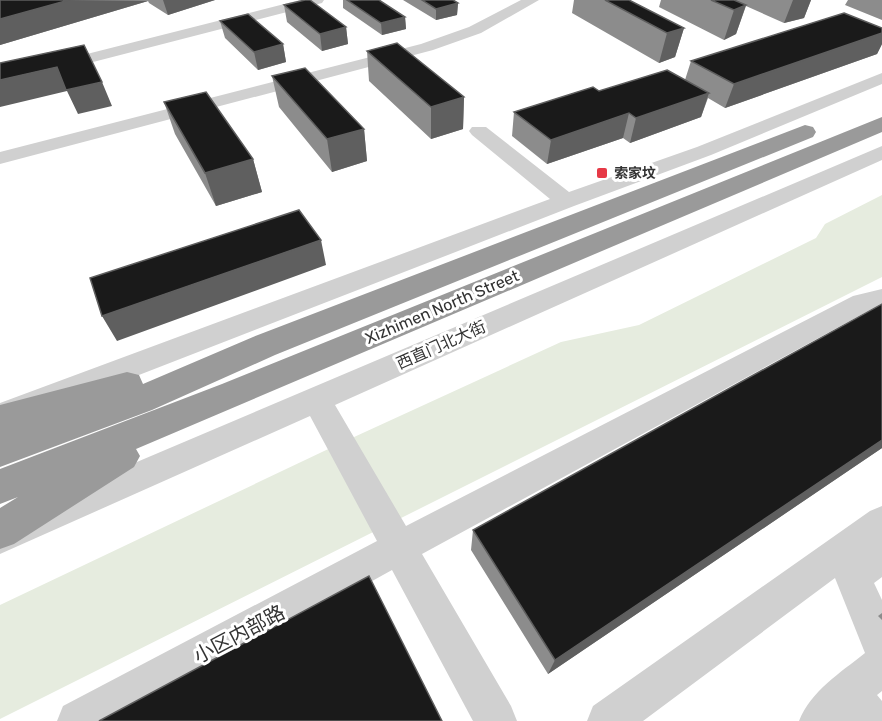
<svg xmlns="http://www.w3.org/2000/svg" width="882" height="721" viewBox="0 0 882 721" font-family="Rubik,'Noto Sans SC',sans-serif">
<rect width="100%" height="100%" fill="#fff"/>
<path fill="#e6ecdf" d="M882,195v82l-882,442v-114l341,-162 220,-101 78,-17 177,-87 9,-14z"/>
<g fill="none" stroke-linecap="round" stroke-linejoin="round">
<path fill="#d0d0d0" fill-rule="evenodd" d="M300,0h24l-2,3 -322,83v-10z
M521,0h18l-58,33 -48,17 -433,114v-12l421,-108 48,-17z
M882,73v11l-171,71 -137,51 -574,223v-26l550,-204 -78,-64 -3,-4 3,-4h14l83,65 128,-45z
M882,146v14l-547,245 71,121 447,-230 29,-7v18l-12,3 -448,244 89,152 6,15h-44l-81,-151 -272,151h-63l6,-15 314,-165 -67,-125 -310,138v-34z
M882,506v71l-8,6 8,17v91l-5,4 5,6v20h-83c12,-30 41,-48 66,-68l-30,-75 -192,143h-56l6,-15 277,-195z"/>
<path fill="#9a9a9a" fill-rule="evenodd" d="M882,117v15l-746,317 4,7 -6,11 -120,77 -14,5v-41l18,-11 -18,7v-35l222,-85z
M805,125l8,2 3,5 -3,5 -538,218 -123,55 -152,57v-32l5,-2 -5,2v-30l127,-33 12,3 4,9 110,-47z"/>
</g>
<path fill="#8c8c8c" d="M0,0h215l-47,15 -19,-12 -1,-2 -148,44z
M343,0h36l26,17 1,12 -24,6 -39,-27z
M403,0h50l5,3 -1,12 -21,5z
M574,0h55l55,28 -9,29 -16,6 -87,-50z
M661,0h150l-7,18 -20,5 -38,-17 -10,28 -12,6 -65,-33z
M848,0h34v20l-37,-15z
M284,5l62,22 2,17 -26,7 -35,-29z
M220,21l63,23 3,18 -28,8 -33,-32z
M882,28v16l-5,10 -152,54 -17,-10 -7,19 -71,26 -7,-5 -76,26 -35,-28 2,-24 85,-21 86,-11 6,-19z
M367,51l97,46 -1,32 -32,10 -62,-58z
M272,76l92,53 3,32 -35,11 -53,-65z
M164,102l89,57 9,33 -46,14 -41,-72z
M882,304v144l-334,226 -77,-124 2,-20z
M882,613v7l-4,-4z"/>
<path fill="#5f5f5f" d="M69,0l79,1 -148,44v-26z
M163,0h52l-47,15z
M793,0h18l-7,18 -20,5z
M458,3l-1,12 -21,5v-11z
M746,5l-10,29 -12,6 10,-30z
M405,17l1,12 -24,6 -1,-12z
M346,27l2,17 -26,7 -2,-17z
M684,28l-9,29 -16,6 8,-30z
M882,33v11l-5,10 -152,54 9,-24z
M283,44l3,18 -28,8 -4,-18z
M57,67l45,15 10,24 -34,8 -11,-23 -67,16v-27z
M709,93l-8,24 -71,26 6,-25z
M464,97l-1,32 -32,10v-32z
M629,113l-6,25 -76,26 4,-24z
M364,129l3,32 -35,11 -5,-33z
M253,159l9,33 -46,14 -11,-33z
M321,240l5,25 -209,76 -15,-25z
M882,440v8l-334,226 7,-14z"/>
<path fill="#1a1a1a" stroke="#5f5f5f" stroke-width="1.5" d="M0,0h69l-69,19z
M305,0h5l36,27 -26,7 -36,-29z
M347,0h32l26,17 -24,6z
M422,0h31l5,3 -22,6z
M605,0h24l55,28 -17,5z
M711,0h23l12,5 -12,5z
M844,13l38,15v5l-148,51 -43,-23z
M248,14l35,30 -29,8 -34,-31z
M397,43l67,54 -33,10 -64,-56z
M84,45l18,37 -36,8 -9,-23 -57,13v-17z
M305,68l59,61 -37,10 -55,-63z
M667,70l42,23 -73,25 -7,-5 -78,27 -37,-28 79,-25 6,4z
M206,92l47,67 -48,14 -41,-71z
M299,210l22,30 -219,76 -12,-38z
M882,304v136l-327,220 -82,-130z
M369,576l73,145h-343z"/>
<rect fill="#e63946" stroke="#fff" stroke-width="2" x="596" y="167" width="12" height="12" rx="3"/>
<g text-anchor="middle" dominant-baseline="central" stroke-width="6" stroke-linejoin="round" paint-order="stroke">
<g font-size="14" font-weight="bold" fill="#333" stroke="#fff" text-anchor="start">
<text x="614" y="173">索家坟</text>
</g>
<g font-size="16" fill="#333" stroke="#fff">
<text transform="translate(442 307) rotate(-23)">Xizhimen North Street</text>
<text transform="translate(441 345) rotate(-24)">西直门北大街</text>
</g>
<g font-size="20" fill="#333" stroke="#fff">
<text transform="translate(239 634) rotate(-28)">小区内部路</text>
</g>
</g>
</svg>
